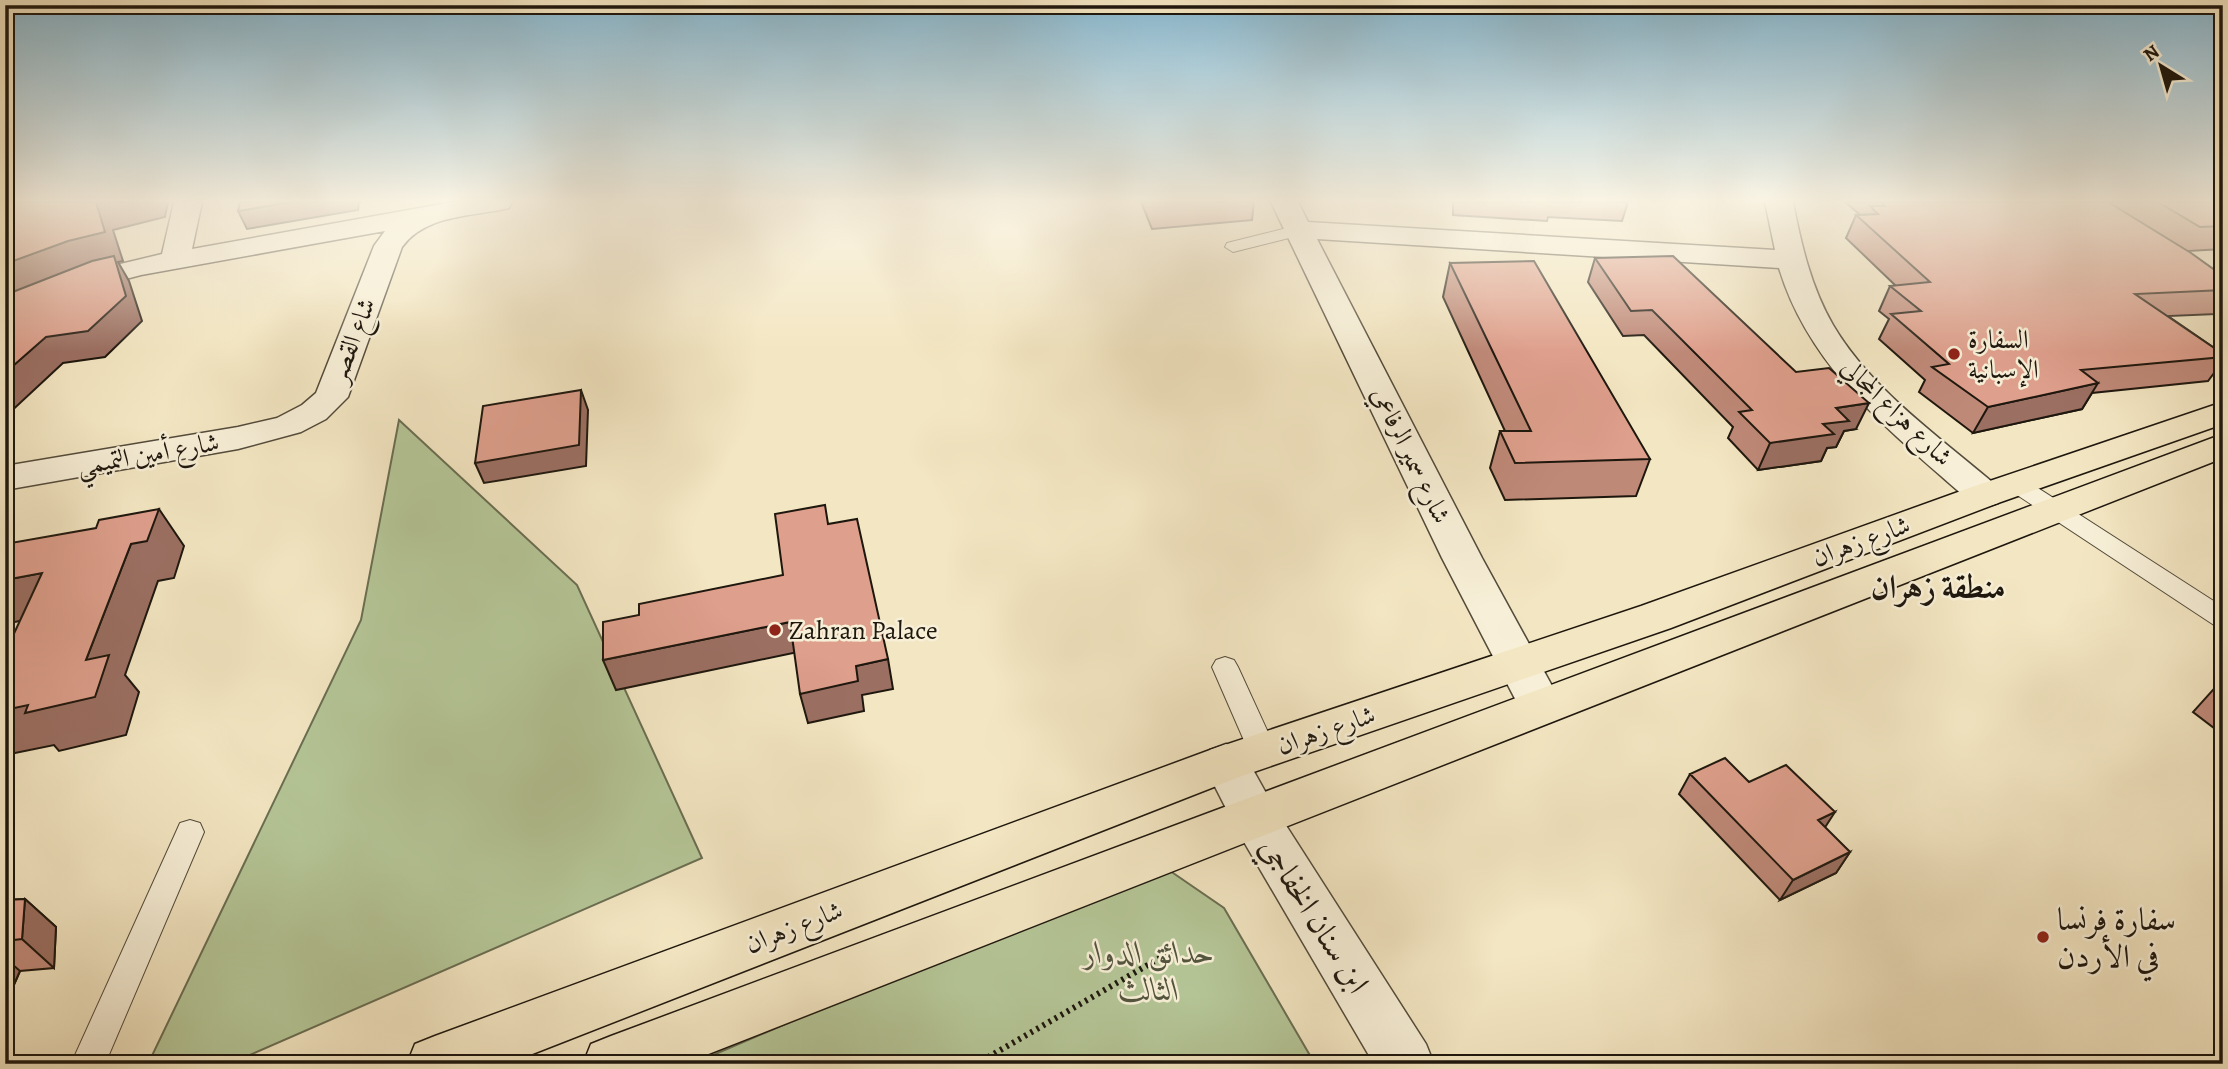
<svg xmlns="http://www.w3.org/2000/svg" width="2228" height="1069" viewBox="0 0 2228 1069" font-family="Alegreya,Amiri,serif">
<rect width="100%" height="100%" fill="#f3e6c2"/>
<filter id="stains"><feTurbulence type="fractalNoise" baseFrequency=".00286" numOctaves="4"/><feColorMatrix values="0 0 0 0 .2 0 0 0 0 .09 0 0 0 0 .02 0 0 0 .5 -.17"/></filter>
<radialGradient id="worn" r=".72"><stop offset=".6" stop-color="#630" stop-opacity="0"/><stop offset="1" stop-color="#630" stop-opacity=".3"/></radialGradient>
<path fill="#b5c697" stroke="#6a6e52" stroke-width="2" d="M399,420l178,165 125,273 -473,206h-81l213,-444z
M1160,864l64,44 91,156h-623z"/>
<g fill="none" stroke-linecap="round" stroke-linejoin="round">
<defs>
<path id="service" d="M1299,225l6,1 2,4 -2,4 -72,18 -8,-5 2,-4z
M2016,477l8,2 199,128v21l-9,-3 -206,-136 -3,-5 3,-5z
M1225,657l9,3 4,7 39,85 -4,8 -10,3 -10,-3 -4,-8 -37,-85 4,-7z
M190,820l10,3 4,9 -99,232h-34l105,-232 4,-9z"/>
<path id="minor" d="M174,202h28l-10,47 261,-47h59l-3,6c-37,9 -83,6 -107,39l-54,150 -22,22 -25,13 -63,17 -233,41v-24l233,-39 39,-9 25,-13 14,-12 58,-147 11,-15 -244,44 -34,9 -102,41v-20l82,-33 75,-18z
M1271,202h27l10,20 467,28 -10,-48h28c8,42 18,85 40,123 39,66 108,113 165,162l6,8 -6,8 -13,4 -13,-4c-77,-68 -162,-132 -193,-235l-462,-29 165,319 81,148 -6,12 -16,5 -16,-5 -83,-160z
M1226,744l16,6 29,52 155,242 8,20h-60l-137,-234 -34,-67 7,-13z"/>
<path id="primary" d="M2223,402v22l-225,79 -327,125 -429,148 -735,288h-100l8,-20 20,-8 775,-286 431,-144 331,-119z
M2223,434v24l-1540,606h-100l8,-20 20,-8z"/>
</defs>
<use href="#service" stroke="#534b3b" stroke-width="2"/>
<use href="#minor" stroke="#534b3b" stroke-width="3"/>
<use href="#primary" stroke="#1e170e" stroke-width="3"/>
<path stroke="#1e170e" stroke-width="6" stroke-dasharray="2.5 4.5" stroke-linecap="butt" d="M976,1064l198,-114"/>
<use href="#service" fill="#f7efd7" fill-rule="evenodd"/>
<use href="#minor" fill="#f7efd7" fill-rule="evenodd"/>
<use href="#primary" fill="#f3e6c2" fill-rule="evenodd"/>
</g>
<path fill="#bf8978" stroke="#1e170e" stroke-width="2" d="M1141,202h113l-2,18 -100,9z
M1453,202h175l-6,19 -74,-4 -1,4 -94,-6z
M1845,202h378v47l-36,2 36,25v28l-7,10 -48,2 55,38v7l-15,20 -116,12 -10,16 -109,24 -54,-41 6,-12 -46,-41 10,-20 -10,-8 11,-25h6l-50,-48 10,-23 3,-1z
M1595,258l261,171 -12,2 -8,16 -9,1 -6,13 -63,9 -30,-32 5,-11 -89,-92 -21,1 -35,-54z
M1450,263l200,196 -14,37 -131,4 -15,-32 10,-37h5l-62,-134z
M2223,681v69l-3,-2 3,-13 -30,-23 27,-30z
M1690,774l59,8 76,46 25,24 -14,21 -56,27 -101,-106z
M25,899l31,28 -2,41 -34,3 -15,34v-105z"/>
<path fill="#9b6f62" stroke="#1e170e" stroke-width="2" d="M96,202h72l-3,15 -52,13 10,31 -5,1 11,19 13,40 -37,36 -42,6 -58,54v-153z
M291,202h70l-2,1 -1,7 -111,19 -9,-18z
M2098,383l-16,26 -109,24 15,-26z
M581,390l7,20 -2,56 -102,17 -9,-20z
M1869,403l-13,26 -12,2 -8,16 -9,1 -6,13 -63,9 12,-27 53,-19 13,-16z
M159,509l25,37 -10,32 -16,3 -33,94 14,17 -13,43 -67,16 -5,-6 -49,10v-45l81,-50 45,-116z
M42,573l30,37 -67,14v-44z
M790,622l8,30 -182,38 -13,-30z
M888,659l5,30 -31,6 2,16 -56,12 -8,-29 56,-28z
M1835,812l-13,20 -4,-12z
M1850,852l-14,21 -56,27 13,-20z
M25,899l31,28 -2,41 -32,-29z
M5,958l15,13 -15,34z"/>
<path fill="#de9f8c" stroke="#1e170e" stroke-width="2" d="M5,202h91l9,30 -37,9 -63,23z
M240,202h51l-53,9z
M1881,202h227l83,51 32,23v3h-6l6,4v7l-88,4 88,60v3l-142,13 17,13 -110,24 -56,-40 17,-3 -58,-50 30,-3 -31,-25 40,-4 -74,-67 22,-1 -8,-8h15z
M2158,202h65v24l-23,1z
M114,256l12,40 -38,35 -42,6 -41,36v-78l87,-34z
M1673,256l123,116 33,-4 40,35 -33,5 13,13 -26,3 11,10 -64,9 -31,-31 13,-2 -100,-100 -21,1 -36,-53z
M1534,261l116,198 -135,4 -15,-32h31l-81,-168z
M581,390l-2,55 -104,18 8,-57z
M825,505l3,19 29,-5 31,140 -32,7 2,15 -58,13 -10,-72 -187,38v-38l36,-7v-11l144,-29 -8,-61z
M159,509l-12,32 -16,3 -45,116 23,-5 -14,42 -70,16 3,-8 -23,5v-57l37,-80 -37,7v-36l91,-16 3,-8z
M1725,758l24,24 37,-17 49,47 -17,8 32,32 -57,28 -103,-106z
M25,899l-3,40 -17,2v-41z"/>
<linearGradient id="sky" x2="0" y2="1"><stop stop-color="#89b9d1"/><stop offset="0.57" stop-color="#faf4e4"/><stop offset="1" stop-color="#faf4e4" stop-opacity="0"/></linearGradient>
<rect width="2228" height="352" fill="url(#sky)"/>
<g fill="#8f2418" stroke="#f7efd7" stroke-width="2.5">
<circle cx="1954" cy="354" r="7"/>
<circle cx="775" cy="630" r="7"/>
<circle cx="2043" cy="937" r="7"/>
</g>
<g text-anchor="middle" dominant-baseline="central" stroke-width="5" stroke-linejoin="round" paint-order="stroke">
<g font-size="26" fill="#1e170e" stroke="#f7efd7" text-anchor="start">
<text x="1968" y="339">السفارة<tspan x="1968" dy="30">الإسبانية</tspan></text>
<text x="789" y="630">Zahran Palace</text>
</g>
<g font-size="26" fill="#1e170e" stroke="#f7efd7">
<text transform="translate(352 340) rotate(-69)">شاع القصر</text>
<text transform="translate(1897 412) rotate(44)">شارع هزاع المجالي</text>
<text transform="translate(148 454) rotate(-10)">شارع أمين التميمي</text>
<text transform="translate(1411 455) rotate(64)">شارع سمير الرفاعي</text>
<text transform="translate(1861 541) rotate(-20)">شارع زهران</text>
<text transform="translate(1326 730) rotate(-19)">شارع زهران</text>
<text transform="translate(794 927) rotate(-21)">شارع زهران</text>
</g>
<g font-size="32" fill="#1e170e" stroke="#f7efd7">
<text transform="translate(1315 915) rotate(58)">ابن سنان الخفاجي</text>
</g>
<g font-size="32" fill="#1e170e" stroke="#f7efd7" text-anchor="start">
<text x="2057" y="919">سفارة فرنسا<tspan x="2057" dy="37">في الأردن</tspan></text>
</g>
<g font-size="32" font-style="italic" fill="#53543e" stroke="#f7efd7">
<text x="1149" y="952">حدائق الدوار<tspan x="1149" dy="37">الثالث</tspan></text>
</g>
<g font-size="33" font-weight="bold" fill="#1e170e" stroke="#f7efd7">
<text x="1938" y="586">منطقة زهران</text>
</g>
</g>
<rect width="2228" height="1069" fill="none" stroke="#f3e6c2" stroke-width="28"/>
<rect x="7" y="7" width="2214" height="1055" fill="none" stroke="#1e170e" stroke-width="3.5"/>
<rect x="14" y="14" width="2200" height="1041" fill="none" stroke="#1e170e" stroke-width="2"/>
<g transform="translate(2161 66) rotate(323)" stroke="#f7efd7" stroke-width="5" paint-order="stroke">
<path d="M0-5L12 26L0 18L-12 26Z" fill="#1e170e"/>
<text y="-10" font-size="19" font-weight="bold" text-anchor="middle" fill="#1e170e">N</text>
</g>
<rect width="100%" height="100%" filter="url(#stains)"/>
<rect width="100%" height="100%" fill="url(#worn)"/>
</svg>
